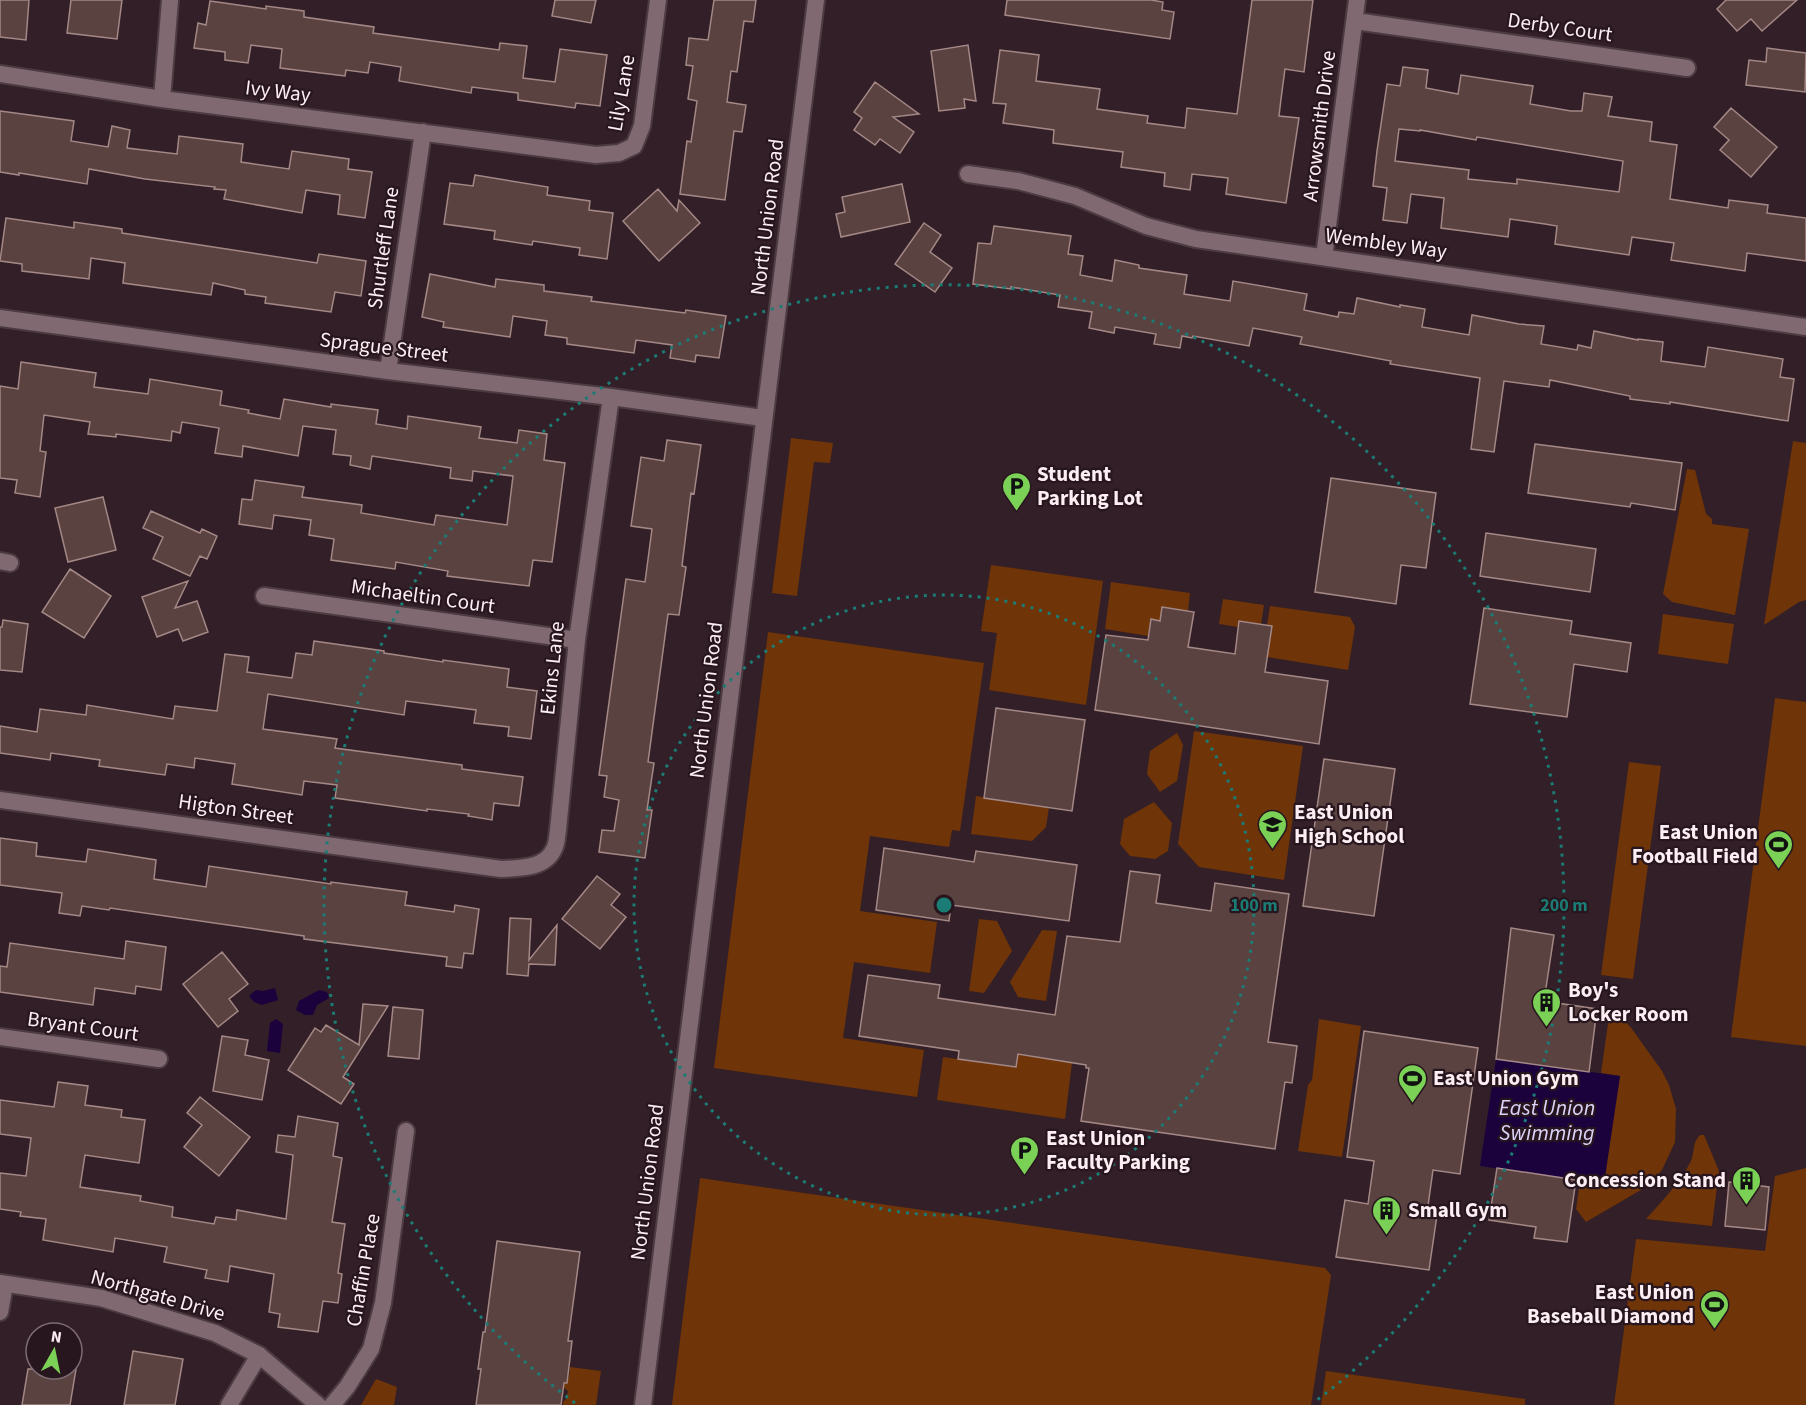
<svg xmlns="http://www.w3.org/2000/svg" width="1806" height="1405" viewBox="0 0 1806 1405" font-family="'Source Sans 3',sans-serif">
<rect width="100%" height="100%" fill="#331f27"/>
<path fill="#6f3408" d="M791,438l42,5 -3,20 -16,-1 -17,134 -25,-3z
M1793,441l13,2v157l-7,2 -35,23z
M1687,469l8,1 11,44 6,5v5l37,5 -14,86 -63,-13 -9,-8z
M991,565l112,16 -17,124 -97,-15 8,-57 -16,-2z
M1111,582l79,11 -2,18 -28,10 -9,-2 -3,17 -43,-7z
M1223,599l41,6 -3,19 -22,-3 -1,6 -19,-3z
M1270,606l80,11 5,10 -7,43 -81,-13 5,-31 -5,-1z
M1663,614l71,10 -6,40 -70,-10z
M768,632l216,31 -24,168 -8,-1 -3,17 -79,-11 -10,75 77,11 -7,51 -76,-11 -11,76 81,12 -7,47 -203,-29z
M1775,698l31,4v344l-75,-9z
M1194,731l109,15 -19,134 -85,-13 -21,-23z
M1177,733l6,12 -6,36 -17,11 -13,-18 3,-23z
M1629,762l32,4 -28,213 -32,-4z
M976,796l73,11 -3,20 -14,14 -61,-7z
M1154,802l18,21 -4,28 -13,8 -25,-3 -10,-12 4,-25z
M979,919l18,2 15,30 -28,42 -15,-2z
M1042,930l15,1 -11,70 -28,-4 -8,-15z
M1610,1010l7,2 15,17 30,42 7,14 7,24 -1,33 -13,28 -16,17 -60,35 -10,-13 4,-28 23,3 17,-108 -19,-3z
M1319,1019l42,7 -19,131 -44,-6 10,-66 4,-5z
M1018,1054l54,9 -7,56 -128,-19 6,-43 15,2z
M1700,1135h4l15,36 -7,55 -66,-7c16,-18 34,-36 45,-58 4,-10 1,-18 9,-26z
M1806,1168v237h-192l22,-166 129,12 10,-75z
M700,1178l625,90 6,7 -20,130h-639z
M570,1367l31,4 -5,34h-33v-3l3,-3 2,-8 -5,-4 6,-10z
M1326,1371l199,28v6h-204z
M376,1379l21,8 -3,18h-33z"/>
<path fill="#1b023d" d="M275,988l3,12 -16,5 -8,-3 -5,-6 7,-6 7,1z
M319,990l8,2 2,6 -12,7 -4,10h-8l-9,-5 3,-9z
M276,1019l7,5 -3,29 -13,-2 3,-28z
M1496,1059l124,17 -16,108 -124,-18z"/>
<path fill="#5a4241" stroke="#a38886" stroke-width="1.5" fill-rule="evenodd" d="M0,0h29l-3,40 -26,-3z
M71,0h51l-5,39 -50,-6z
M555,0h41l-5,23 -39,-7z
M714,0h42l-3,22 -9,-1 -7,51 -6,-1 -4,31 19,3 -4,27 -8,-1 -9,69 -45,-6 7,-53 4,1 6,-41 -9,-2 5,-33 -7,-1 3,-27 19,2z
M1007,0h144l12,2 -1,8 12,2 -4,27 -165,-24z
M1252,0h61l-9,72 -19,-3 -4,30 -2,17 20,2 -13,85 -60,-9 2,-16 -36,-4 -2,16 -26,-4 1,-13 -44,-6 2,-15 -70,-9 1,-13 -51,-7 3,-19 -13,-1 7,-53 39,5 -3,26 64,8 -3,20 51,7 -1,7 38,5 2,-20 50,6z
M1726,0h71l-35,31 -11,-12 -14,12 -20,-22z
M210,1l56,8v-3l38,5v6l70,10 -1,6 126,17 1,-7 27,3 -4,32 32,4 5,-33 47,6 -7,51 -24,-3 -1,5 -57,-8v-7l-46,-6 -1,6 -72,-12 2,-14 -31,-5 -2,11 -22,-3 -1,6 -65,-8 2,-19 -31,-4 -3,18 -23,-3v-8l-31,-4 4,-25 8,2z
M968,45l8,56 -12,-2 1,9 -26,3 -8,-60z
M1767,48l39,5 -1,39 -59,-7 3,-25 17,2z
M1403,67l25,3 -2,18 32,6 3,-19 72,11 -3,18 41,7h11l2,-18 28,4 -4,19 44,6 -2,19 27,4 -7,54 58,9 1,-8 39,5 -1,8 39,5v43l-59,-8 -2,18 -74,-11 3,-17 -42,-6 -3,18 -74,-11 2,-18 -12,-2 -35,-5 -2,18 -67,-9 3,-30 -33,-4 -4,29 -24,-3 4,-32 -14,-2 4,-35 10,-67 13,2zM1399,129l21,2v-1l56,10 1,-3 146,24 -4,31 -102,-13v5l-49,-5 1,-9 -74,-9z
M875,82l44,32 -26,3 21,15 -14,21 -20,-14 -5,6 -21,-15 8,-12 -8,-6z
M1731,108l46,39 -26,30 -31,-27 9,-10 -15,-13z
M0,111l74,10 -3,20 37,6 4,-21 18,4 -3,18 50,6 2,-18 64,8 -2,18 48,7 3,-18 57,8 -1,10 24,3 -7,46 -27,-4 2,-19 -34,-5 -4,23 -78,-14 2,-9 -12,-1 1,-2 -70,-8 -56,-10 -2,15 -68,-11v2l-19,-3z
M475,175l73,12 -1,8 43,6 -1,9 24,3 -6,46 -28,-4 1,-7 -47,-7 -1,4 -38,-6 1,-8 -51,-7 6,-41 23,3z
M902,184l8,38 -69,15 -5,-23 9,-2 -3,-15z
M658,189l19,22 2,-11 21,23 -41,38 -36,-40z
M6,218l68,10v-6l48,7v4l195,30 2,-9 47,7 -5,35 -26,-4 -4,20 -66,-9 1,-6 -21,-3v-4l-32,-7 -2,12 -88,-12 2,-20 -34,-5 -2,21 -67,-8v-7l-22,-3z
M924,223l17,12 -11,17 22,16 -17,24 -40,-28z
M994,226l77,10 -3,18 15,2 -3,19 32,6 3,-21 24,5v3l48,7 -3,19 46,7 3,-20 74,13 -3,16 34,7 1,-5 15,2 3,-16 43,9v-2l25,4 -3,18 47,8 3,-20 47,9 25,2 -3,18 36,6 1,-5 13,3 3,-17 44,9v-1l25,3 -2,19 44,6 3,-20 75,12 -3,18 14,2 -6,42 -118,-19v2l-40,-5v-3l-80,-16 -1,7 -45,-6 -10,71 -23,-3 9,-71 -90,-14 1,-3 -91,-17 2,-7 -49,-9 -4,18 -56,-10 -1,2 -10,-2 -2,12 -26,-4 2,-10 -41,-7 -1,6 -25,-5 3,-16 -34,-5 2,-12 -49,-8v2l-38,-5 5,-41 13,1z
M430,274l65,13 1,-8 48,6v6l48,6 -1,4 94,12 1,-3 40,6 -7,42 -23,-3 -1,7 -25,-4 2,-13 -36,-5 -2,13 -67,-9v-6l-22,-3 2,-14 -34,-5 -3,21 -67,-10 1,-5 -22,-5z
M21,362l75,11 -2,14 54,7 2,-15 72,12 -2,14 29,5 -1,3 32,6 4,-20 47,8v-3l47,6 -2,14 31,5 1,-13 73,11 -2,11 38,5 2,-13 28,4 -3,26 21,3 -13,99 -19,-2 -4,26 -82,-10 1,-5 -52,-9 -1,7 -64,-9 3,-21 -25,-4 2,-15 -37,-5 -2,14 -33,-5 3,-25 10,1 3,-20 49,7 -2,10 60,8 -1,8 73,12 2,-10 71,10 6,-49 -40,-5 -1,10 -22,-3 1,-10 -79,-12 -2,13 -20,-4 1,-9 -18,-2 3,-24 -33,-4 -5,30 -55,-10 -1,11 -27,-4 4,-25 -37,-6 -2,11 -8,-2 -1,10 -55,-7v3l-28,-3 2,-12 -46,-7 -4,36 6,1 -6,45 -25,-4 2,-13 -17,-2v-92l18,3z
M667,440l34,5 -7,49 -3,-1 -9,73 4,1 -7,48 -11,-1 -20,148 6,1 -7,47h5l-7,48 -46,-6 3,-22 12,1 5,-31 -15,-3 3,-21 -8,-1 27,-196 19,3 7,-53 -21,-3 10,-69 23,4z
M1535,444l147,19 -7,47 -44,-7 -1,4 -102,-14z
M1331,478l105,15 -10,75 -25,-3 -5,39 -81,-12z
M103,497l13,53 -48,12 -13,-54z
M151,511l49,22 2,-4 15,7 -10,23 -7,-3 -10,20 -37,-17 10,-22 -20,-9z
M1486,533l110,16 -6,43 -110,-16z
M70,569l41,27 -27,42 -42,-26z
M188,581l-13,27 22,-7 11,31 -25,9 -5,-12 -21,8 -15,-40z
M1162,607l32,5 -6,35 47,7 4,-33 33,5 -7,46 63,9 -9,63 -224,-34 11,-75 42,5 3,-21 9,2z
M1484,608l88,13 -2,13 61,9 -4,29 -53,-8 -7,53 -97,-13z
M3,620l25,4 -6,48 -22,-2v-43h2z
M314,641l70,10v2l59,9v-2l66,9 -2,18 30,4 -6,48 -23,-3 1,-9 -35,-4 2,-13 -70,-9 -2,14 -136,-21 -5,35 74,10 -2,9 127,17v4l61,8 -4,29 -25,-3 -2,17 -24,-4 1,-2 -42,-5v2l-92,-13 2,-13 -33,-4 -2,14 -70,-11 3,-20 -40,-6 -1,10 -27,-4 -2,11 -66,-9 1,-6 -49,-7 -1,7 -50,-7v-27l37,6 3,-23 46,6 1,-10 86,14 2,-13 42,5 8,-57 24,3 -2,15 45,6 4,-25 16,2z
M996,708l89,12 -13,91 -88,-13z
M1324,759l71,10 -21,147 -71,-10z
M0,838l37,5 -1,13 50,6 2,-13 68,11 -2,19 52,8 3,-21 122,18v-2l76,10 -2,13 49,7 1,-7 24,4 -6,45 -9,-1 -2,15 -16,-2 1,-9 -143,-18v-3l-194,-28 -1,2 -27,-4 -2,10 -21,-3 3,-20 -62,-8z
M884,848l90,14 2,-11 101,14 -8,56 -118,-16 -2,16 -73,-11z
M1130,871l30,4 -4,28 55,8 4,-28 74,11 -21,148 29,4 -5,37 -7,-1 -10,67 -194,-28 8,-53h-3v-3l-68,-11 -2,13 -58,-8 1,-8 -100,-15 9,-61 72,10 -2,13 117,17 12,-79 53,6z
M597,876l23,18 -9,11 15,12 -26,32 -38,-30z
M510,918l21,1 -2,41 28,-35 -2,40 -26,-1 -1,12 -21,-2z
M1511,928l43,7 -10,66 53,8 -8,63 -93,-13z
M126,941l40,6 -5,43 -25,-4 -1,8 -40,-6 -2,17 -93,-13v-26l7,1 3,-24 114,16z
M222,952l26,32 -19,15 9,12 -20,16 -35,-43z
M363,1004l25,2 -45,71 11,7 -13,20 -53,-34 27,-42 6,4 5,-7 33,20z
M393,1007l30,3 -4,49 -31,-3z
M1364,1031l114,17 -18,126 -27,-4 -6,43 10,2 -8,55 -93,-13 9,-57 23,4 6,-43 -27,-4z
M222,1036l26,4 -3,15 24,5 -7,40 -49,-9z
M58,1082l30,4 -3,19 37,5 -1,7 24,3 -6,43 -54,-8 -5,32 61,9 -1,5 33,6 -1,10 42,7 2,-7 20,3 1,-10 49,9 7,-64 -17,-3 2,-17 17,2 3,-21 40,7 -5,33 9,2 -10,64 13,2 -7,49 4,1 -4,29 -15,-2 -5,31 -40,-5 2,-13 -11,-2 5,-38 -44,-8 -2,16 -23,-4 2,-8 -43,-8 3,-15 -52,-9 -2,14 -70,-12 3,-21 -26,-3 1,-4 -21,-3v-36l26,3 5,-38 -31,-4v-34l54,7z
M200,1097l50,40 -31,39 -35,-29 18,-22 -15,-12z
M1497,1168l79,12 -9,62 -33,-4 2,-11 -47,-7z
M1729,1182l40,5 -4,43 -40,-4z
M497,1241l83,11 -12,89h4l-5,42h-3l-3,22h-85l5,-36h-3l5,-37h2z
M133,1351l50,8 -8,46h-51z
M28,1369h48l-6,36h-48z"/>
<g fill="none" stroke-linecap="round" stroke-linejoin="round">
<defs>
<path id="minor" d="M1355,21l332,47
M0,74l162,25 434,56 23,-2 15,-7 8,-20 16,-126
M162,99l8,-99
M968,174l50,7 57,15 71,30 50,13 610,88
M1324,257l33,-257
M0,318l388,53 223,26 152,21
M388,371l35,-239
M0,561l10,2
M264,596l313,44
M0,800l501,69c18,-1 44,0 53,-20 3,-5 3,-13 4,-19l19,-190 34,-243
M0,1037l159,22
M0,1312l5,-28
M229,1405l30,-50
M332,1405l15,-18 24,-38 12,-46 23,-172"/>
<path id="tertiary" d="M0,1283l101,15 114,35 44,22 59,50
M643,1405l173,-1405"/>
</defs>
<use href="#minor" stroke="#4c3b42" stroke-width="20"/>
<use href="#tertiary" stroke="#4c3b42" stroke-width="20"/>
<use href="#minor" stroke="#816972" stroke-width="16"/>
<use href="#tertiary" stroke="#816972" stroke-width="16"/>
</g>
<g fill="none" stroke="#1b7c75" stroke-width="3" stroke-dasharray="3 6">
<circle cx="944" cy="905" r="310"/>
<path d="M575 1403A620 620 0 1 1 1313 1403"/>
</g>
<defs>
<symbol id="parking-pin" viewBox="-11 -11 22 30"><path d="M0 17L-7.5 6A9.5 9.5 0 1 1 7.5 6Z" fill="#7ad156" stroke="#28161e"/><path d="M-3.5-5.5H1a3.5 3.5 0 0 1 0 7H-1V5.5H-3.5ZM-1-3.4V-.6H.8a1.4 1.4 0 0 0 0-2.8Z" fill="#111"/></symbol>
<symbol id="school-pin" viewBox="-11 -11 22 30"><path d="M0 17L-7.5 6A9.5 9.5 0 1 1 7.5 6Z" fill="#7ad156" stroke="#28161e"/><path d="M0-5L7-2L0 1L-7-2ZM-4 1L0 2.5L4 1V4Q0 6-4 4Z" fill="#111"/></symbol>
<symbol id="stadium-pin" viewBox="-11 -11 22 30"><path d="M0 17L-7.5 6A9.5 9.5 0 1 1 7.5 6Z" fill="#7ad156" stroke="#28161e"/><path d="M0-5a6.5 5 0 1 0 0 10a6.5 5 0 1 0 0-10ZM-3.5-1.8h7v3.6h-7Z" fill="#111"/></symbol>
<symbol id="building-pin" viewBox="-11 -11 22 30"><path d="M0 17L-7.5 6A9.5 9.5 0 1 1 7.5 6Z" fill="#7ad156" stroke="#28161e"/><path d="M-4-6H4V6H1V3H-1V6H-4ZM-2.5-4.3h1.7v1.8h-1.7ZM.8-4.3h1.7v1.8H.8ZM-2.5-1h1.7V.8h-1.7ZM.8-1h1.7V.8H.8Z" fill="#111"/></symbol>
</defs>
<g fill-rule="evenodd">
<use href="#parking-pin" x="1000" y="470" width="33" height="45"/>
<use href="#school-pin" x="1256" y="808" width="33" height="45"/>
<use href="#stadium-pin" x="1762" y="828" width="33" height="45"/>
<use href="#building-pin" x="1530" y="986" width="33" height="45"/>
<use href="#stadium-pin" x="1396" y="1062" width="33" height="45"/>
<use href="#parking-pin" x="1008" y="1134" width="33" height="45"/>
<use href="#building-pin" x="1730" y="1164" width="33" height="45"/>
<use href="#building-pin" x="1370" y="1194" width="33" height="45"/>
<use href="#stadium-pin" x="1698" y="1288" width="33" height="45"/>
</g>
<g text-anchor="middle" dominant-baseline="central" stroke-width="4.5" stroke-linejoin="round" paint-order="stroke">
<g font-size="21" fill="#fceef3" stroke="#28161e">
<text transform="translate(1560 27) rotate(8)">Derby Court</text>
<text transform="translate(278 91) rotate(7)">Ivy Way</text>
<text transform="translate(621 93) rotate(-80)">Lily Lane</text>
<text transform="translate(1319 126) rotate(-83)">Arrowsmith Drive</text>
<text transform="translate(767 217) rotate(-83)">North Union Road</text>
<text transform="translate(1386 243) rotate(8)">Wembley Way</text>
<text transform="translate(383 248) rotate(-82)">Shurtleff Lane</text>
<text transform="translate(384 347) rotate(7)">Sprague Street</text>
<text transform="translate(423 596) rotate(8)">Michaeltin Court</text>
<text transform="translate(552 668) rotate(-84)">Ekins Lane</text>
<text transform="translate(706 700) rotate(-83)">North Union Road</text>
<text transform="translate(236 809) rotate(8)">Higton Street</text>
<text transform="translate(83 1026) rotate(8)">Bryant Court</text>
<text transform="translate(647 1182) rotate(-83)">North Union Road</text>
<text transform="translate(363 1270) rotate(-80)">Chaffin Place</text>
<text transform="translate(158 1295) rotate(16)">Northgate Drive</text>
</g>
<g font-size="21" font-weight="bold" fill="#fceef3" stroke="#28161e" text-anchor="start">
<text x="1037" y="474">Student<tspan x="1037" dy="24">Parking Lot</tspan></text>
<text x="1294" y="812">East Union<tspan x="1294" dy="24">High School</tspan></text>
<text x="1758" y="832" text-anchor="end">East Union<tspan x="1758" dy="24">Football Field</tspan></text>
<text x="1568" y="990">Boy's<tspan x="1568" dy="24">Locker Room</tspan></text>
<text x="1433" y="1078">East Union Gym</text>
<text x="1046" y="1138">East Union<tspan x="1046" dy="24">Faculty Parking</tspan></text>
<text x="1726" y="1180" text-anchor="end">Concession Stand</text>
<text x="1408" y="1210">Small Gym</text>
<text x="1694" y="1292" text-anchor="end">East Union<tspan x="1694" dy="24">Baseball Diamond</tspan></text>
</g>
<g font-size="22" font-style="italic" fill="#dbd3fa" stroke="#28161e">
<text x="1547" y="1108">East Union<tspan x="1547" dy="25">Swimming</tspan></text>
</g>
</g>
<circle cx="944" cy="905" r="9" fill="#1b7c75" stroke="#28161e" stroke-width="3"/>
<g font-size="18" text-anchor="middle" font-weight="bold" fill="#1b7c75" stroke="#28161e" stroke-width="4.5" stroke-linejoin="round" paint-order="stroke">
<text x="1254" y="911">100 m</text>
<text x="1564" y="911">200 m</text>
</g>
<g transform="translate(54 1351) rotate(9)"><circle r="28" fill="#28161e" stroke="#7d6c73" stroke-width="1.5"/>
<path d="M0-4.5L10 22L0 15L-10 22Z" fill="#7ad156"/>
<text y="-9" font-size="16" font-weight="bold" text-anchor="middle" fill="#fceef3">N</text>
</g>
</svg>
